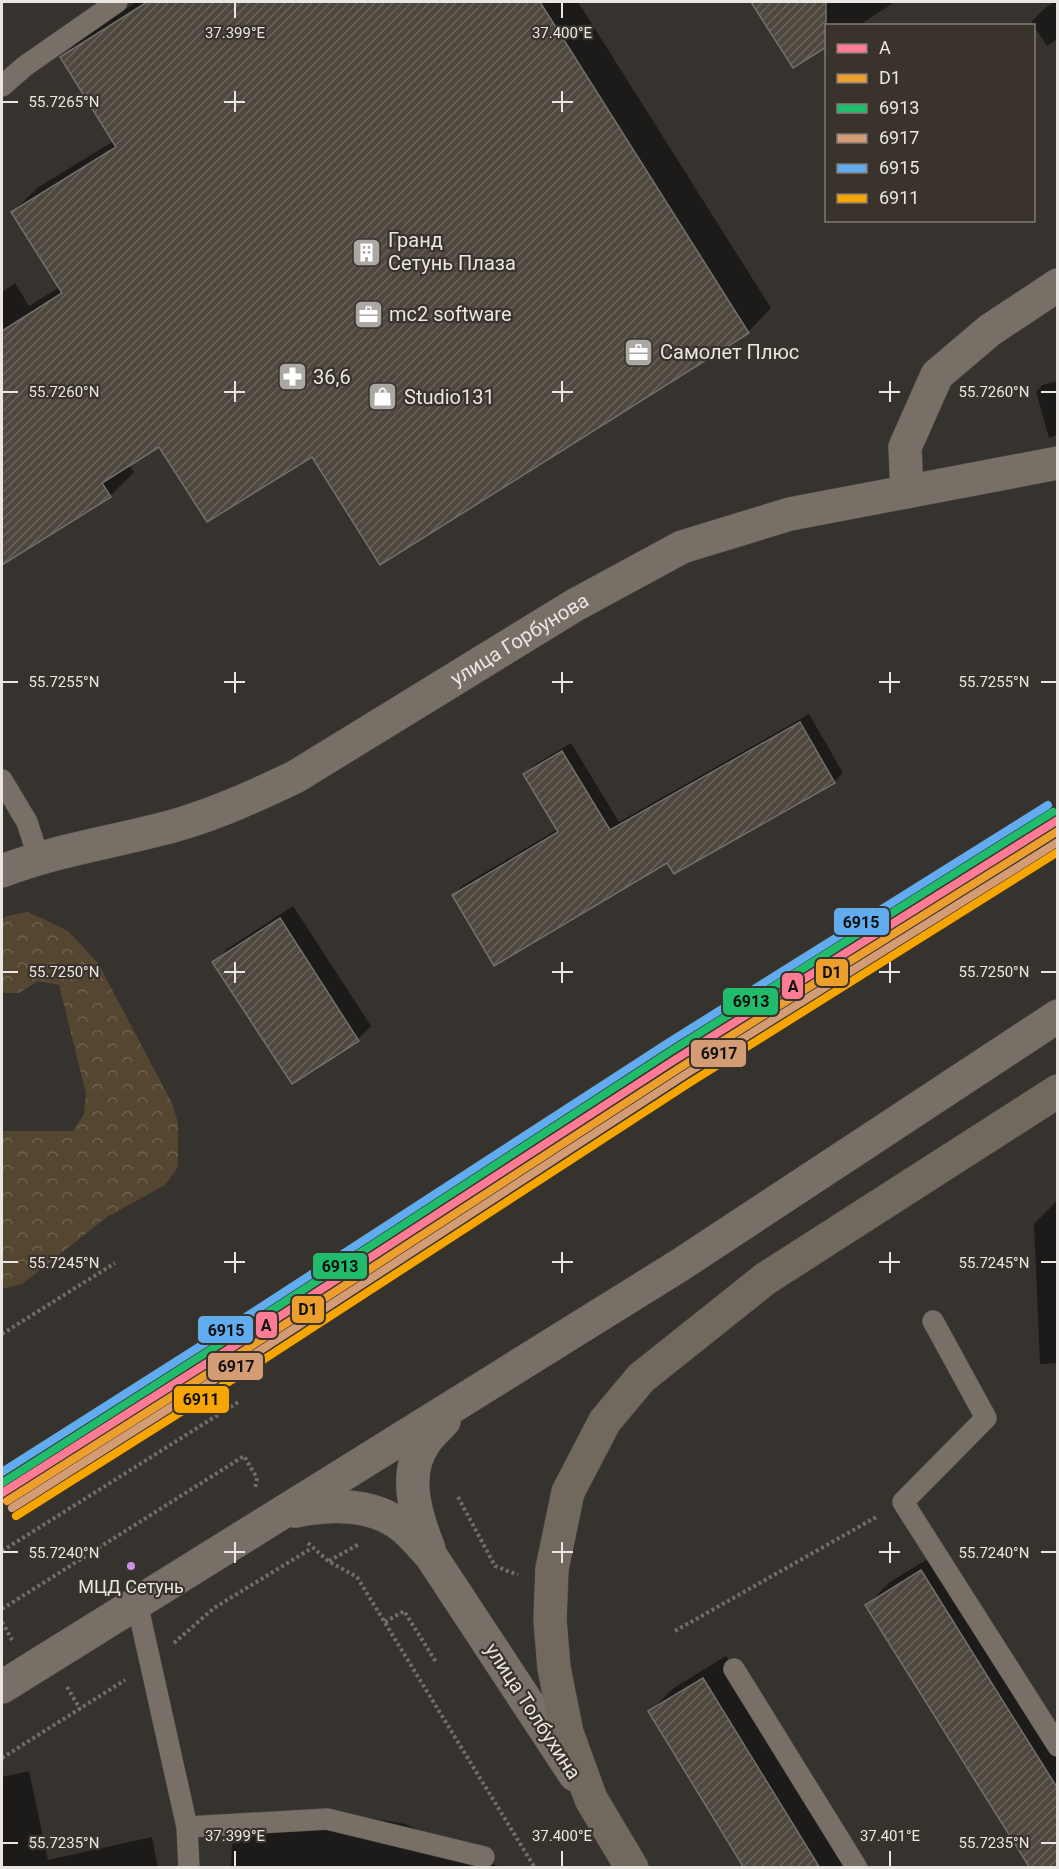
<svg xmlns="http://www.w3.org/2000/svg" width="1059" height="1869" viewBox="0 0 1059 1869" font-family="Roboto,sans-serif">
<defs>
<pattern id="forest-crowns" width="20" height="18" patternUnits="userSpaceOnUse" patternTransform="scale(1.5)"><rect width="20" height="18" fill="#554631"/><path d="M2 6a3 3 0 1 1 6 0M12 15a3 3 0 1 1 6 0" fill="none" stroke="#6e614f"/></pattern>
<pattern id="building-hatch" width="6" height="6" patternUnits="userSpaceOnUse" patternTransform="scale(1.5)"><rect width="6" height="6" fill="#4e473e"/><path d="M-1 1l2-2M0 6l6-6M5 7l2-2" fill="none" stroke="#68625a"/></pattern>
</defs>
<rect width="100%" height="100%" fill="#36332f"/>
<path fill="url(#forest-crowns)" d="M28,912l40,19 30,32 74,140 6,20v44l-13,18 -58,32 -85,67 -20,5v-158h71l11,-17 2,-21 -27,-108 -21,-4 -19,12h-17v-74l5,-3z"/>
<path fill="#0007" d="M137,2h441l193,306 -23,24 -436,123 -152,-10 -31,19 5,8 -24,24 -108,67v-271l13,-9 14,23 31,-19 -47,-75 24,-24 77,-47 -52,-83 23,-24z
M753,2h142l-37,24h-32v19l-32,21z
M1055,2h3v37l-11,7 -16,-24 13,-13z
M1058,381v54l-9,3 -13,-46 6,-7z
M809,714l34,59 -9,9 -166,79 -215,34 9,-9 96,-57 -33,-54 8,-9 38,-23 48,79z
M293,906l78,120 -13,13 -65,43 -79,-120 13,-13z
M1058,1200v163l-18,1 -6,-140z
M944,1549l114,182v137l-191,-263 23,-23z
M726,1656l130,212h-111l-95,-156 22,-23z
M29,1771l19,89 104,-23 6,31h-156v-91z
M263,1814l90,1 52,9 97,44h-271l1,-23z"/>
<path fill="url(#building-hatch)" stroke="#72706c" stroke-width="1.5" d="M147,2h393l209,331 -369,232 -68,-108 -105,65 -48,-75 -57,36 9,14 -109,68v-234l60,-38 -51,-81 105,-65 -56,-90z
M751,2h75v45l-33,21z
M800,722l35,61 -161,91 -7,-11 -173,103 -42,-71 106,-63 -35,-58 39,-23 48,79z
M280,918l79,123 -67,43 -80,-122z
M921,1570l137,219v79h-28l-165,-263z
M703,1678l117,190h-76l-96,-157z"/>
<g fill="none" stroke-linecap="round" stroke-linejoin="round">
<defs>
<path id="service" d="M2,86l23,-20 92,-64
M2,780l25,42 12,37
M933,1321l53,97 -83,84 155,244
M137,1603l50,224 2,41
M734,1669l123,199
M187,1827l140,-8 157,38"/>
<g id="tertiary">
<path d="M907,492l-2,-45 32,-72 53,-45 68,-45"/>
<path id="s1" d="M2,871c57,-22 119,-30 178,-47 40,-12 77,-29 115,-47l280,-172 107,-58 108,-33 268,-51"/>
<path d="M295,1511c34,-7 73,-8 103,12 13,9 23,22 33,33l144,219"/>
<path d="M429,1549c-13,-33 -27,-75 -4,-107 5,-8 13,-14 19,-21"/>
<path d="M2,1687l678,-422 378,-249"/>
</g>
<path id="secondary" d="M632,1868l-41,-69 -24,-66 -13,-65 -4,-48 2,-51 16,-77 37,-71 36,-43 124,-99 293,-188"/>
</defs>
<use href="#service" stroke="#52504c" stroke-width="22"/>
<use href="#tertiary" stroke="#52504c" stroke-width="34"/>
<use href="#secondary" stroke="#52504c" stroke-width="34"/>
<path stroke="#726d66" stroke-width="4" stroke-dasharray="3 3" stroke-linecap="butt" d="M2,1334l113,-71
M458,1497l37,69 23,9
M308,1543l20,18 29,16 178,291
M2,1551l238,-150
M329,1561l30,-17
M2,1609l242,-153 13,22 -2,11
M2,1622l10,18
M385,1622l19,-11 32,51
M675,1631l203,-115
M174,1643l40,-35 98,-60
M67,1687l13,22
M2,1758l123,-78"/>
<use href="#service" stroke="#787066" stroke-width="21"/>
<use href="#tertiary" stroke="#787066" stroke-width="33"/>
<use href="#secondary" stroke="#72695e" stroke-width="33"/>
<defs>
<path id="rail-1" d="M2,1493l232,-147 442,-287 382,-239"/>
<path id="rail-2" d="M7,1501l232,-147 442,-287 377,-236"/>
<path id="rail-3" d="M2,1483l227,-145 442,-287 382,-239"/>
<path id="rail-4" d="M12,1508l232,-147 442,-287 372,-232"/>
<path id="rail-5" d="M2,1472l222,-141 442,-287 382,-239"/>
<path id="rail-6" d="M16,1516l233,-147 442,-287 367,-230"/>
</defs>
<use href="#rail-1" stroke="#39332c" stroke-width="12"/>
<use href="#rail-2" stroke="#39332c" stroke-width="12"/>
<use href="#rail-3" stroke="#39332c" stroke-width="12"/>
<use href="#rail-4" stroke="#39332c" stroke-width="12"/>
<use href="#rail-5" stroke="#39332c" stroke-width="12"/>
<use href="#rail-6" stroke="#39332c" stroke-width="12"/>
<use href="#rail-1" stroke="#fd7b94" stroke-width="8"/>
<use href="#rail-2" stroke="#ed9f2d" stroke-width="8"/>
<use href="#rail-3" stroke="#20bc6c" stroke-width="8"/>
<use href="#rail-4" stroke="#d39c74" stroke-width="8"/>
<use href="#rail-5" stroke="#60acee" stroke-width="8"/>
<use href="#rail-6" stroke="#f7a600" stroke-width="8"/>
</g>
<path fill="none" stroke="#eae7e2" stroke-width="2" d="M235,3v15M562,3v15M235,91v21M562,91v21M3,102h15M224,102h21M552,102h21M235,381v21M562,381v21M890,381v21M3,392h15M224,392h21M552,392h21M879,392h21M1041,392h15M235,672v21M562,672v21M890,672v21M3,682h15M224,682h21M552,682h21M879,682h21M1041,682h15M235,962v21M562,962v21M890,962v21M3,972h15M224,972h21M552,972h21M879,972h21M1041,972h15M235,1252v21M562,1252v21M890,1252v21M3,1262h15M224,1262h21M552,1262h21M879,1262h21M1041,1262h15M235,1542v21M562,1542v21M890,1542v21M3,1552h15M224,1552h21M552,1552h21M879,1552h21M1041,1552h15M3,1843h15M1041,1843h15M235,1851v15M562,1851v15M890,1851v15"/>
<defs>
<symbol id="building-square" viewBox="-11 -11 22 22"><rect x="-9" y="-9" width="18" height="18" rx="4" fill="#aba8a3" stroke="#39332c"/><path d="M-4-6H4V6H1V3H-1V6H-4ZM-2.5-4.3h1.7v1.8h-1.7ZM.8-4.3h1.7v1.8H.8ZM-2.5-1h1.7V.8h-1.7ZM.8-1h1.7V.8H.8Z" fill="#fff"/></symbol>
<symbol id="office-square" viewBox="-11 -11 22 22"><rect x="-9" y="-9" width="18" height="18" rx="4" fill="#aba8a3" stroke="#39332c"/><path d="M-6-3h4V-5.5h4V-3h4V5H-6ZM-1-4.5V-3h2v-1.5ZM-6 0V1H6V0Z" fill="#fff"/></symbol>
<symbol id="pharmacy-square" viewBox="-11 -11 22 22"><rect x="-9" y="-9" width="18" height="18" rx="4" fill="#aba8a3" stroke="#39332c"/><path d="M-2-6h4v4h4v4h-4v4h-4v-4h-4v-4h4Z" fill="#fff"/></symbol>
<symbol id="shop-square" viewBox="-11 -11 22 22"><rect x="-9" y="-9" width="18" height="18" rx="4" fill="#aba8a3" stroke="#39332c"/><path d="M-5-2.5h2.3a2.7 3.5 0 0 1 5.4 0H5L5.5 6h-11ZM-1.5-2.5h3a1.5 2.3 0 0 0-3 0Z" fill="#fff"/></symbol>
</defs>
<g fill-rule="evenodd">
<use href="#building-square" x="350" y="236" width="33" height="33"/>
<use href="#office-square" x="352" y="298" width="33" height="33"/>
<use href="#office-square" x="622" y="336" width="33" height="33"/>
<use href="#pharmacy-square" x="276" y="360" width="33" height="33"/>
<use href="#shop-square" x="366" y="380" width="33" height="33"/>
</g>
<circle fill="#ce8fe9" stroke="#39332c" stroke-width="2" cx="131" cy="1566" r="5"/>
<g text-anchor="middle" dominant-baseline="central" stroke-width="4.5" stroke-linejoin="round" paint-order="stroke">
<g font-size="18" fill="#eae7e2" stroke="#39332c">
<text x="131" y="1586">МЦД Сетунь</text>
</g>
<g font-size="20" fill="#eae7e2" stroke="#39332c" text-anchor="start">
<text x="388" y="240">Гранд<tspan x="388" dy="23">Сетунь Плаза</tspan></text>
<text x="389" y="314">mc2 software</text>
<text x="660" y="352">Самолет Плюс</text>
<text x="313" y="377">36,6</text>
<text x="404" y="397">Studio131</text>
</g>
<g font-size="20" fill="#eae7e2" stroke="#39332c">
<text stroke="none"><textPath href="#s1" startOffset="572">улица Горбунова</textPath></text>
<text transform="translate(533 1711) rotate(57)">улица Толбухина</text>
</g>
</g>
<g font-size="15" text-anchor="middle" fill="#eae7e2" stroke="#39332c" stroke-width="4.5" stroke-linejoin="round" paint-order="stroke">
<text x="235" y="38">37.399°E</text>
<text x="562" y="38">37.400°E</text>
<text x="64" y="107">55.7265°N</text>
<text x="64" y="397">55.7260°N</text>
<text x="994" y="397">55.7260°N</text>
<text x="64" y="687">55.7255°N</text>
<text x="994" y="687">55.7255°N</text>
<text x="64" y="977">55.7250°N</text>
<text x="994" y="977">55.7250°N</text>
<text x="64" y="1268">55.7245°N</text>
<text x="994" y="1268">55.7245°N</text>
<text x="64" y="1558">55.7240°N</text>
<text x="994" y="1558">55.7240°N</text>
<text x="235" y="1841">37.399°E</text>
<text x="562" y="1841">37.400°E</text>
<text x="890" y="1841">37.401°E</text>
<text x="64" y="1848">55.7235°N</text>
<text x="994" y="1848">55.7235°N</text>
</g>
<g stroke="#39332c" stroke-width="2">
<rect x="833" y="907" width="57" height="29" rx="6" fill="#60acee"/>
<rect x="815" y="958" width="34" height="29" rx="6" fill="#ed9f2d"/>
<rect x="781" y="972" width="23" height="28" rx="6" fill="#fd7b94"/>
<rect x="722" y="987" width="57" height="29" rx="6" fill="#20bc6c"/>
<rect x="690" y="1039" width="57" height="29" rx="6" fill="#d39c74"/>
<rect x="312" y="1252" width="56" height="28" rx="6" fill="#20bc6c"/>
<rect x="291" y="1295" width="34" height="29" rx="6" fill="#ed9f2d"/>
<rect x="255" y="1311" width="23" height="28" rx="6" fill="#fd7b94"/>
<rect x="197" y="1315" width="57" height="29" rx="6" fill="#60acee"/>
<rect x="207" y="1352" width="57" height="29" rx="6" fill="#d39c74"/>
<rect x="173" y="1385" width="57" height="29" rx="6" fill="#f7a600"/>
</g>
<g font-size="16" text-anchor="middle" font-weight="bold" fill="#111">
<text x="861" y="928">6915</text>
<text x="832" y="978">D1</text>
<text x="793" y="992">A</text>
<text x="751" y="1007">6913</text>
<text x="719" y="1059">6917</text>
<text x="340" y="1272">6913</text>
<text x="308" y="1315">D1</text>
<text x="266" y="1331">A</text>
<text x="226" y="1336">6915</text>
<text x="236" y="1372">6917</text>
<text x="201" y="1405">6911</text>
</g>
<rect width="1059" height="1869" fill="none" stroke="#eae7e2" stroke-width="6"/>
<rect x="825" y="24" width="210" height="198" fill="#39332c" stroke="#807b75" stroke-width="1.5"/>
<rect x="837" y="44" width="30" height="9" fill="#fd7b94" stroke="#807b75" stroke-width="1.5"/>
<text x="879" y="54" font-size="18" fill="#eae7e2">A</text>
<rect x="837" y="74" width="30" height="9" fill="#ed9f2d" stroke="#807b75" stroke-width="1.5"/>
<text x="879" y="84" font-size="18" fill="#eae7e2">D1</text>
<rect x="837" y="104" width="30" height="9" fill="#20bc6c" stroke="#807b75" stroke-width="1.5"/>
<text x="879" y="114" font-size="18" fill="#eae7e2">6913</text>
<rect x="837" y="134" width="30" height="9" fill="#d39c74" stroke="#807b75" stroke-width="1.5"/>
<text x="879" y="144" font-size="18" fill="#eae7e2">6917</text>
<rect x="837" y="164" width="30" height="9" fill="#60acee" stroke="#807b75" stroke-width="1.5"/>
<text x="879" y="174" font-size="18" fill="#eae7e2">6915</text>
<rect x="837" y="194" width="30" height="9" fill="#f7a600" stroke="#807b75" stroke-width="1.5"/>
<text x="879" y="204" font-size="18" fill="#eae7e2">6911</text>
</svg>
